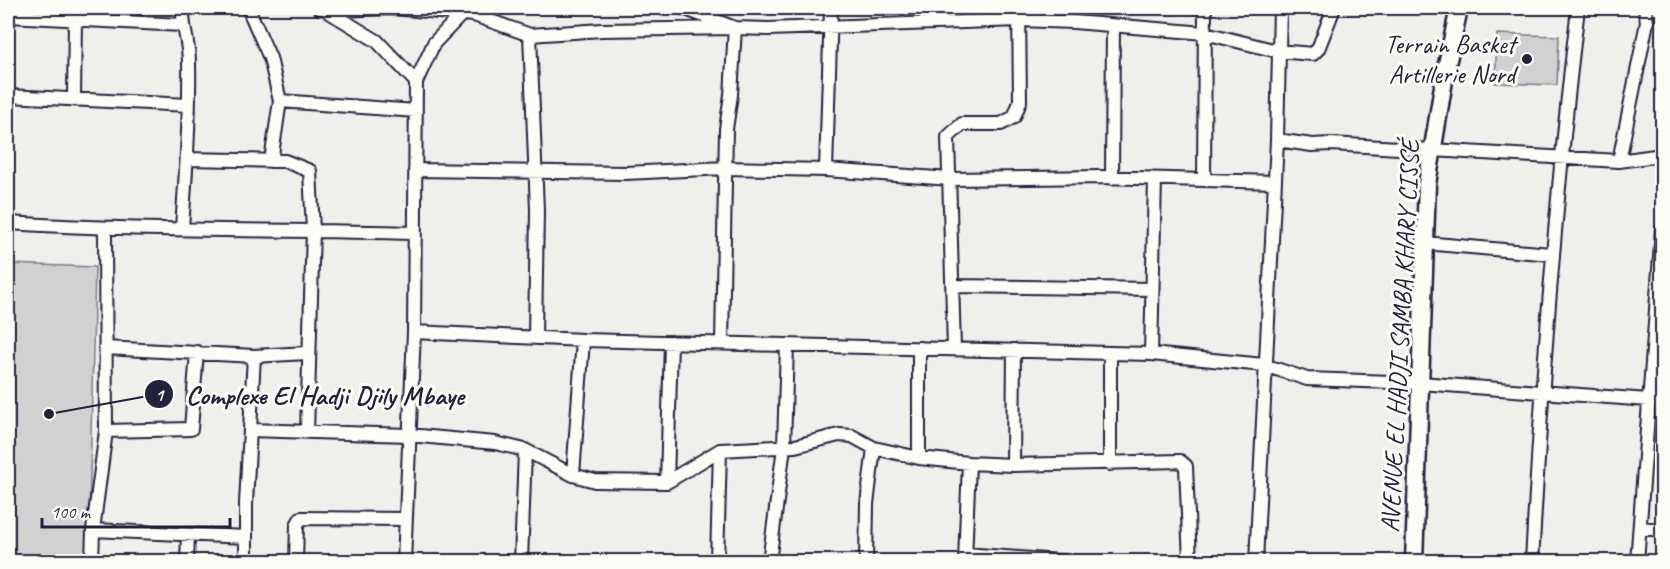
<svg xmlns="http://www.w3.org/2000/svg" width="1670" height="569" viewBox="0 0 1670 569" font-family="Caveat,sans-serif">
<rect width="100%" height="100%" fill="#f0efec"/>
<filter id="ink" filterUnits="userSpaceOnUse"><feTurbulence type="fractalNoise" baseFrequency=".0167" numOctaves="2"/><feDisplacementMap in="SourceGraphic" scale="12" xChannelSelector="R" yChannelSelector="G"/><feConvolveMatrix kernelMatrix="1 2 1 2 8 2 1 2 1" color-interpolation-filters="sRGB"/></filter>
<g filter="url(#ink)">
<path fill="#d2d1d1" stroke="#7a7a86" stroke-width="1.5" d="M1497,34l62,2 -2,49 -62,-2z
M8,264l87,3 -7,294 -80,1z"/>
<g fill="none" stroke-linecap="round" stroke-linejoin="round">
<defs>
<path id="street" d="M248,8l22,50 10,43 -9,60
M319,8l21,2 52,-2 82,7 56,20 72,-5 133,-2 -4,67 -5,34 -4,214
M683,8l52,20 33,1 251,-9 55,2 131,11 72,18 36,3 5,-5 16,-41
M326,10l51,31 39,41
M8,16l174,9
M530,35l7,175 -2,128
M8,96l180,9
M74,98l1,-80
M280,101l136,10
M1277,140l35,5 19,-1 288,17 43,-6
M187,159l98,2 25,10 3,59 -6,202
M1619,161l28,-139 -2,-14
M415,170l211,3 99,-5 101,2 125,9 149,-2 174,5
M826,170l5,-162
M1112,178l1,-152
M1204,180l1,-172
M8,223c135,9 271,6 407,10
M182,228c4,-55 8,-111 7,-166 0,-19 -7,-35 -6,-54
M1424,243l127,11
M954,286l198,3
M414,332l169,8 568,14 113,11 43,14 113,4 242,18
M105,348l149,8 53,-3
M954,349l-6,-212 14,-13h39l13,-7 6,-15 -1,-94
M1110,353v111
M1151,354l4,-175
M250,430l159,5 86,8 30,7 48,25 22,6 72,1 53,-32 75,-4 44,-11 13,1 22,12 45,10 50,5 44,2 167,-4 6,5 4,96
M106,431l85,-2 6,-77
M919,458v-110
M1013,465l1,-115
M573,475l10,-135
M667,482l4,-140
M1640,528l22,2
M93,530l153,7
M965,554l108,8
M965,560l4,-97
M92,562l1,-32 13,-99 -1,-201
M187,562l1,-27
M246,562v-59l8,-147
M296,562l1,-37 4,-7 104,1
M404,562l10,-230 2,-250 18,-39 26,-27
M521,562l4,-112
M717,562l3,-112
M769,562l15,-115 3,-102
M866,562l1,-58 7,-56
M1256,562l21,-422 3,-132
M1532,562c10,-186 24,-370 46,-554
M1637,562l25,-332"/>
<path id="secondary" d="M1414,562l13,-378 18,-110 14,-66"/>
</defs>
<use href="#street" stroke="#22223b" stroke-width="16"/>
<use href="#secondary" stroke="#22223b" stroke-width="21"/>
<use href="#street" stroke="#fdfcf7" stroke-width="12"/>
<use href="#secondary" stroke="#fdfcf7" stroke-width="16"/>
</g>
</g>
<circle fill="#22223b" stroke="#fdfcf7" stroke-width="2" cx="1527" cy="59" r="6"/>
<g text-anchor="middle" dominant-baseline="central" stroke-width="6" stroke-linejoin="round" paint-order="stroke">
<g font-size="26" fill="#22223b" stroke="#fdfcf7" text-anchor="end">
<text x="1515" y="44">Terrain Basket<tspan x="1515" dy="30">Artillerie Nord</tspan></text>
</g>
<g font-size="26" fill="#22223b" stroke="#fdfcf7">
<text transform="translate(1400 336) rotate(-87)">AVENUE EL HADJI SAMBA KHARY CISSÉ</text>
</g>
</g>
<path fill="none" stroke="#22223b" stroke-width="2" d="M49 414L159 394"/>
<g fill="#22223b" stroke="#fdfcf7" stroke-width="2">
<circle cx="49" cy="414" r="6"/>
<circle cx="159" cy="394" r="15"/>
</g>
<g font-size="18" text-anchor="middle" font-weight="bold" fill="#fff">
<text x="159" y="401">1</text>
</g>
<g font-size="27" text-anchor="middle" font-weight="bold" fill="#22223b" stroke="#fdfcf7" stroke-width="6" stroke-linejoin="round" paint-order="stroke">
<text x="325" y="404">Complexe El Hadji Djily Mbaye</text>
</g>
<rect width="1670" height="569" fill="none" stroke="#fdfcf7" stroke-width="30"/>
<rect x="15" y="15" width="1640" height="539" fill="none" stroke="#22223b" stroke-width="2" filter="url(#ink)"/>
<path d="M42 518v9h188v-9" fill="none" stroke="#22223b" stroke-width="3"/>
<text x="51" y="518" font-size="18" fill="#22223b" stroke="#fdfcf7" stroke-width="4.5" paint-order="stroke">100 m</text>
</svg>
